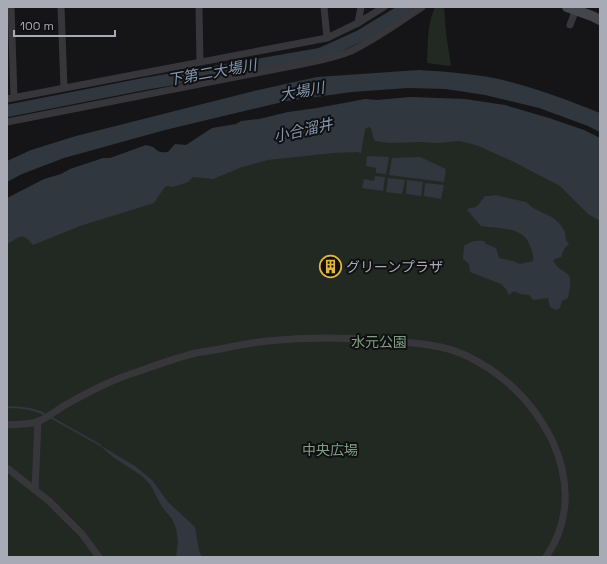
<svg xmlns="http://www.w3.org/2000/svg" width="607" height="564" viewBox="0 0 607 564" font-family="'Space Grotesk','Noto Sans JP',sans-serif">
<rect width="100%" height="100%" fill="#151517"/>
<path fill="#222923" d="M435,7h9l2,26 5,33 -24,-3c1,-20 0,-38 8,-56z
M348,124l117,7 135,58v368h-593v-318z"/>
<path fill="#30373e" d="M419,70c30,2 60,4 88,11 32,8 63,20 93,32v19l-12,-6 -49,-18 -54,-13 -39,-6 -38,-1 -56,4 -65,9 -122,29 -101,28 -42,16 -15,8v-21l24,-11 45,-14 178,-45 63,-14z
M410,97l55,2 40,6 44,13 35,12 16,8v83l-12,-7 -28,-28 -46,-24 -38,-17 -17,-4 -21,2 -17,-1 -32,1 -14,-2c-3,-4 -2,-8 -4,-13l-2,-1 -4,2 -4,24 -4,-1 -24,1 -65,7 -26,7 -29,12 -20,-2 -5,5 -15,5 -6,-1 -3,2 -10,15 -74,23 -47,19c-12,-14 -12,-8 -26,-1v-46l37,-19 17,-5 9,-5 33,-11h7l36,-13 7,2c6,5 7,6 15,5l7,-8 11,1 26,-17 24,-4 5,-3 18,-2 29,-7 29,-4 48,-9 12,1z
M367,156l22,1 -3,17 -10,-1v-5l-10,-2z
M420,157l26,12 -2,13 -55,-7 3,-17z
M375,176l10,1 -2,14 -21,-3 2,-9 10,2z
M388,178l17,2 -3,14 -16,-2z
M407,180l16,2 -2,14 -15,-2z
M425,183l19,2 -3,14 -17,-3z
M495,195l31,7 7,6 19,9 8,7 5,8 1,8 3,4 -5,5 -3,8 -8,3c4,10 12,10 16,16 3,5 0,16 -1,22l-6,3 -2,7 -4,2 -6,-3 -2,-9 -15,2 -4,-5 -9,-1 -6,-3 -5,4 -3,-6 -5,-5 -31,-12 -1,-8 -6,-5 1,-13c6,-5 12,-6 20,-5l2,3 10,4 3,10 14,3 7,3 13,-3c1,-6 -1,-9 -3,-15 -6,-20 -32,-17 -49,-20l-14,-16 2,-2c10,1 10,-6 16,-12h6z
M98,444l37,22 18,15 15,21 27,25 4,24 3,6h-26l2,-15 -2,-14 -4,-9 -10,-12 -12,-23 -8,-8 -29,-19z"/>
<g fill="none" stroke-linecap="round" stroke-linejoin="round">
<path stroke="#30373e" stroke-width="2" d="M7,407c14,0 27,1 39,8
M50,417l50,28"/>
<path stroke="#30373e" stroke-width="12" d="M7,111l137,-27 176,-30 40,-18 48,-29"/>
<path stroke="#37373b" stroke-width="7" d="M11,7l3,90
M61,7l3,81
M199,7l1,55
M324,7l3,31
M358,23l3,-16
M570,25l6,-16
M7,99l320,-61 31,-15 26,-16
M7,122l300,-59c14,-3 30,-6 44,-12 25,-12 48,-29 71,-44
M7,425c10,-1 23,0 32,-4 10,-4 19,-12 28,-17 22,-12 46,-25 70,-32 19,-7 39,-14 59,-19 13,-2 26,-4 39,-7 11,-2 21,-4 32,-5 40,-4 80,-4 120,0 26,2 54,3 78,14 38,18 68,47 87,85 18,39 19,81 -6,117
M7,468l42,33 33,33 17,23
M35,490l3,-69"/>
<path stroke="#45464b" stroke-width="10" d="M567,7l25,9 8,4"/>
</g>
<defs>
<symbol id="building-ring" viewBox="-11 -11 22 22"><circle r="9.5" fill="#101012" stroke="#dfb645" stroke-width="1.5"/><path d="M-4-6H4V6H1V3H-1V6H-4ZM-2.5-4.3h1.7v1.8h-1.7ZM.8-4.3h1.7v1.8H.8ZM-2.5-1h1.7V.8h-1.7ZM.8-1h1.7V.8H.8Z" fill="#dfb645"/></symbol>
</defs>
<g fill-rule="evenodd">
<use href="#building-ring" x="318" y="254" width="25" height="25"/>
</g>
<g text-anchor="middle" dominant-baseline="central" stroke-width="4" stroke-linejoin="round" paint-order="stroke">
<g font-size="14" fill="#a8abb5" stroke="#101012" text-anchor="start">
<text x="346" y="267">グリーンプラザ</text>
</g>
<g font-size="14" fill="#819f85" stroke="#101012">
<text x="379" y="342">水元公園</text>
<text x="330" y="450">中央広場</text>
</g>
<g font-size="15" font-style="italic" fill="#8396ad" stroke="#101012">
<text transform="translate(212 72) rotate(-10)">下第二大場川</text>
<text transform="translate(302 91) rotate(-10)">大場川</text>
<text transform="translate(303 130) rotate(-13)">小合溜井</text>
</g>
</g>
<rect width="607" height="564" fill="none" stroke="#a8abb5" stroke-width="16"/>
<path d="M14 30v6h101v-6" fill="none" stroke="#a8abb5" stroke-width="2"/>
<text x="20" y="30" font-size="12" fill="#a8abb5" stroke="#101012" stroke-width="3" paint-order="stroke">100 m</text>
</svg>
